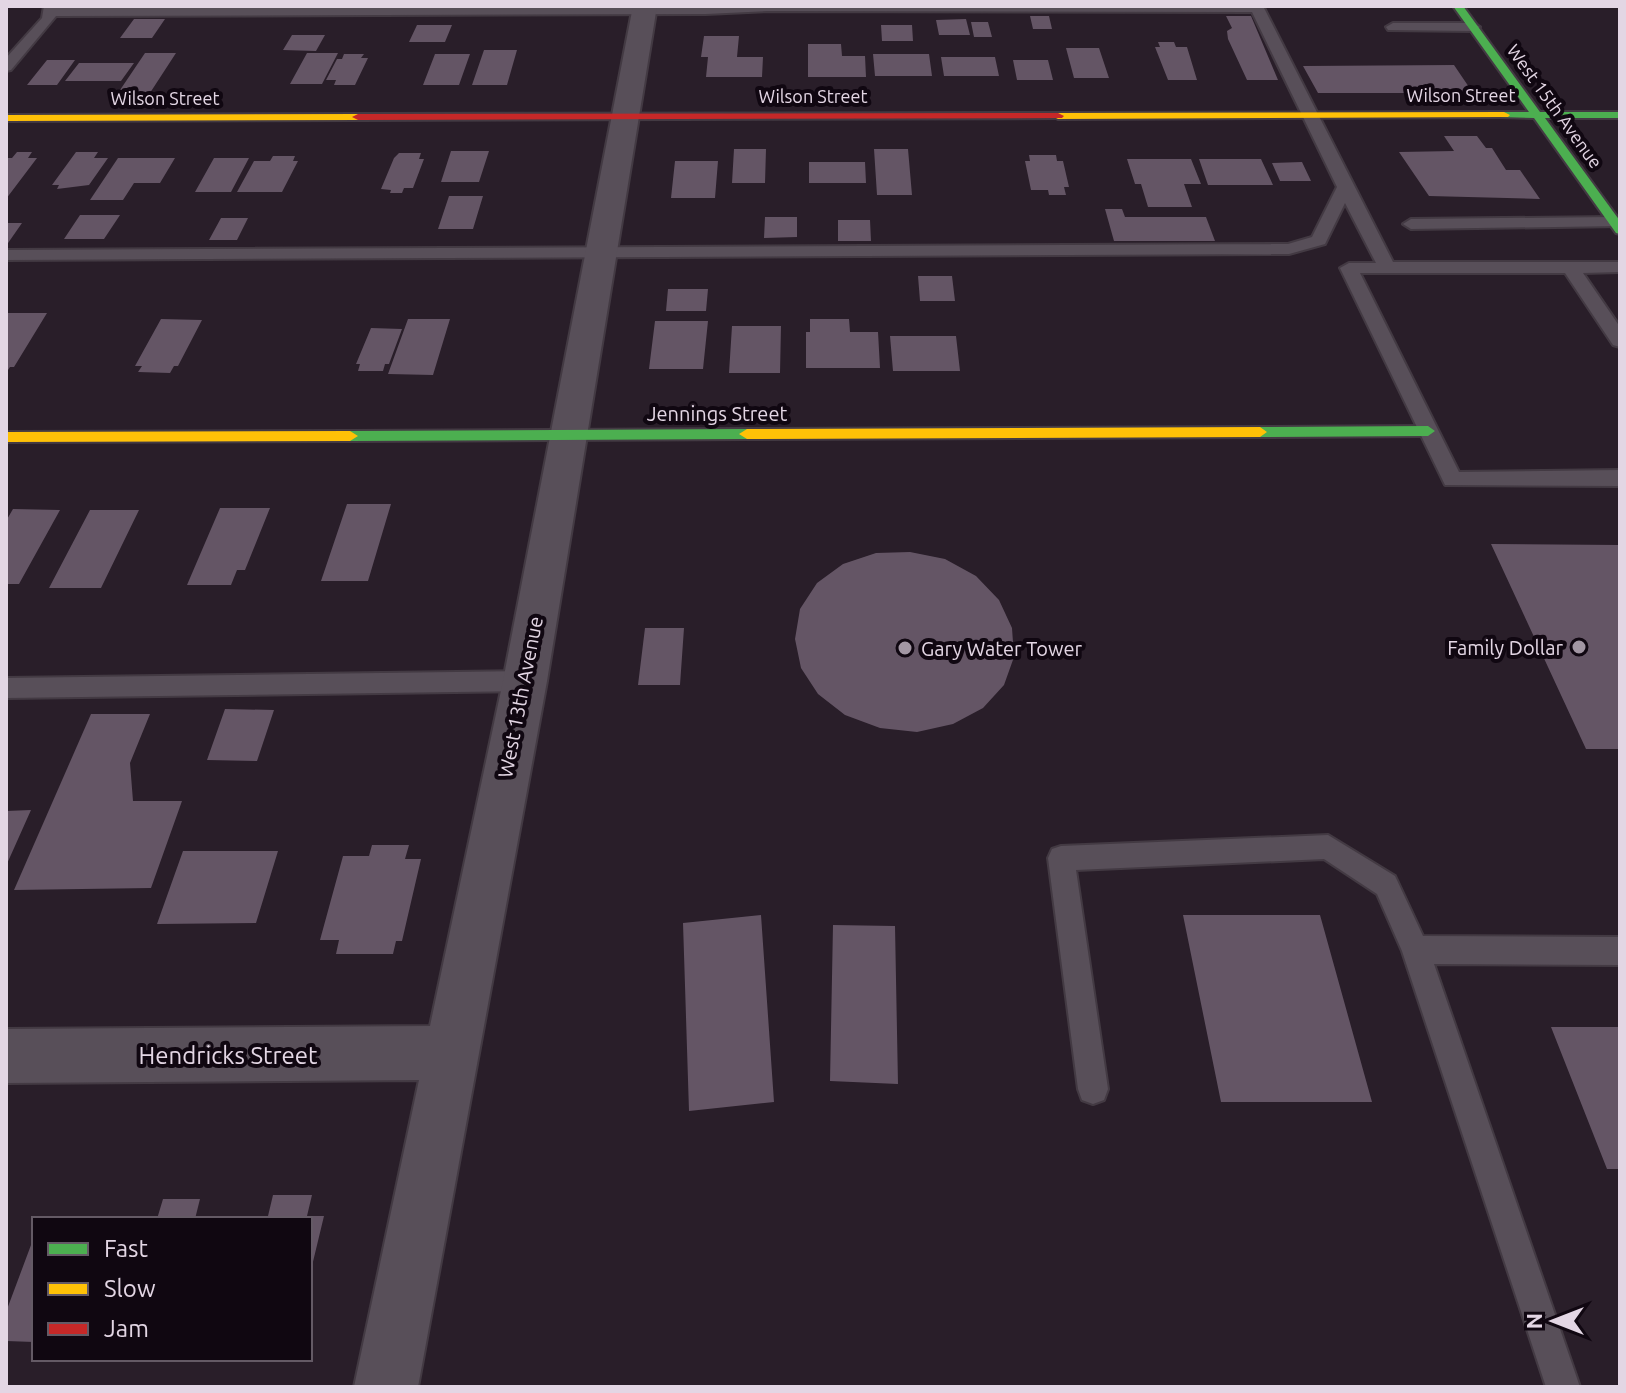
<svg xmlns="http://www.w3.org/2000/svg" width="1626" height="1393" viewBox="0 0 1626 1393" font-family="Ubuntu,sans-serif">
<rect width="100%" height="100%" fill="#291e29"/>
<path fill="#645565" d="M1030,16h19l3,13h-19z
M1226,16h25l27,64h-31l-19,-41 -1,-8 5,-3z
M134,19h31l-13,19h-32z
M966,19l4,16h-31l-3,-15z
M971,22h17l4,15h-18z
M417,25h35l-7,17h-36z
M881,25h31l1,16h-31z
M292,35h33l-9,16 -33,-1z
M704,36h35l-2,21h26l-1,20h-56l2,-20h-7z
M1158,42h16l2,5h11l10,33h-29l-13,-33h5z
M808,44h33l1,12h23l1,21h-58z
M1066,48h33l10,30h-35z
M484,50h33l-10,35h-35z
M145,53h31l-28,43h-32z
M307,53h31l-16,31h-32z
M344,54h20l-3,4h7l-13,27h-21l2,-5h-10l11,-21h5z
M435,54h35l-11,31h-36z
M873,54h56l3,22h-57z
M941,57h54l4,19h-55z
M47,60h28l-18,25h-30z
M1013,60h35l5,20h-36z
M79,63h55l-13,18h-56z
M1454,65l19,28h-155l-15,-27z
M1444,136h33l9,12h6l14,22h14l20,29 -111,-3 -30,-44 55,-1z
M734,149h32l-1,34h-33z
M874,149h34l4,46h-35z
M451,151h38l-10,31h-38z
M17,152h15l-4,6h9l-31,41v-41h6z
M76,152h22l-4,6h14l-19,27 -32,4 2,-4h-7z
M399,153h22l-2,6h5l-11,29h-9l-2,5h-12l1,-3 -10,-1 13,-31z
M1029,155h27l1,6h6l6,26h-5l2,8h-17l-1,-5h-17l-6,-29h5z
M273,156h22l-2,5h5l-16,31h-45l17,-31h16z
M118,158h57l-15,25h-26l-11,17h-33z
M214,158h35l-18,34h-36z
M1127,159h64l10,25h-17l8,23h-44l-7,-23h-6z
M1199,159h62l12,26h-65z
M675,161h43l-3,37h-44z
M809,162h56l1,21h-57z
M1302,162l9,19h-31l-8,-18z
M449,196h34l-10,33h-35z
M1105,209h17l3,8h81l9,24h-101z
M80,215h40l-16,24h-40z
M765,217h32v20l-33,1z
M221,218h27l-11,22h-28z
M838,220h32l1,21h-33z
M6,223h16l-16,23z
M918,276h34l3,25h-35z
M668,289h40l-2,22h-40z
M6,313h41l-33,54h-4l-4,6z
M161,319l41,1 -24,46h-4l-4,7 -32,-1 4,-6h-7z
M408,319h42l-17,56 -45,-1z
M810,319h39l1,13h28l2,36h-74v-36h4z
M655,321h53l-5,48h-54z
M732,326h49l-1,47h-51z
M371,328l31,1 -13,35h-4l-2,7h-25l2,-7h-4z
M890,336h66l4,35h-67z
M347,504h44l-23,77h-47z
M220,508h50l-25,62h-8l-6,15h-44z
M13,509l47,1 -41,74h-13v-63z
M90,510h49l-38,78h-52z
M1491,544l129,1v204h-34z
M910,552l35,7 31,17 23,24 13,28 2,29 -10,28 -21,23 -30,16 -36,8 -37,-4 -35,-13 -27,-21 -17,-26 -6,-29 5,-30 17,-26 26,-19 33,-11z
M645,628h39l-4,57h-42z
M225,709l49,1 -17,51 -50,-1z
M91,714h59l-20,49 3,38h49l-31,87 -137,2z
M31,810l-25,56v-55z
M372,845h37l-4,14h16l-19,82h-6l-3,13h-57l3,-14h-19l23,-84h26z
M183,851h95l-22,72 -99,1z
M761,915l13,187 -85,9 -6,-188z
M1183,915h137l52,187h-151z
M833,925l62,1 3,158 -68,-3z
M1551,1027h69v142h-13z
M273,1195h39l-5,21h17l-13,54 -1,-51h-59l1,-3h16z
M163,1199h37l-5,20h-38z
M34,1237v105l-28,-1v-29z"/>
<g fill="none" stroke-linecap="round" stroke-linejoin="round">
<defs>
<path id="lane" d="M44,6h1219l130,256h227v10l-37,1 37,54v20l-7,-2 -48,-72h-205l99,199 161,-2v16l-175,-1 -105,-217 9,-5h27l-31,-60 -20,41 -36,10 -1283,6v-10l1282,-6 24,-7 25,-50 -85,-175 -485,-1 -61,3 -650,2 -45,54 -5,1v-13l36,-40z
M1393,23h80l7,4 -7,4 -85,-1 -2,-3z
M1614,217l6,1v8l-209,3 -8,-5 8,-5z
M525,671l8,3 4,7 -4,7 -8,3 -519,7v-20z
M1328,835l67,41 28,60 197,1v28l-186,-1 146,423h-34l-144,-436 -25,-57 -53,-35 -248,11 32,219 -4,11 -11,4 -11,-4 -4,-11 -30,-231 4,-9 9,-3z"/>
<path id="street" d="M633,6h24l-110,675 -129,706h-64l65,-307 -413,3v-54l424,-3 73,-345z"/>
<path id="fast" d="M1453,6h10l77,106h80v6h-75l75,103v13l-4,-1 -82,-115 -34,-1 -2,-2 6,-3h25z
M1428,426l7,5 -7,5 -168,1 -7,-5 7,-5z
M747,429l8,5 -8,5 -397,2 -8,-5 8,-5z"/>
<path id="slow" d="M1504,112l6,3 -2,2 -450,2 -6,-3 6,-3z
M6,115l352,-1 6,3 -6,3 -352,1z
M1260,427l7,5 -7,5 -513,2 -8,-5 8,-5z
M350,431l8,5 -8,5 -344,1v-10z"/>
<path id="jam" d="M1058,113l6,3 -2,2 -704,2 -6,-3 6,-3z"/>
</defs>
<use href="#lane" stroke="#433a43" stroke-width="4"/>
<use href="#street" stroke="#433a43" stroke-width="4"/>
<use href="#fast" stroke="#433a43" stroke-width="4"/>
<use href="#slow" stroke="#433a43" stroke-width="4"/>
<use href="#jam" stroke="#433a43" stroke-width="4"/>
<use href="#lane" fill="#584f59" fill-rule="evenodd"/>
<use href="#street" fill="#584f59" fill-rule="evenodd"/>
<use href="#fast" fill="#4caf50" fill-rule="evenodd"/>
<use href="#slow" fill="#ffc107" fill-rule="evenodd"/>
<use href="#jam" fill="#c62828" fill-rule="evenodd"/>
</g>
<g fill="#a296a3" stroke="#100711" stroke-width="3">
<circle cx="1579" cy="647" r="8"/>
<circle cx="905" cy="648" r="8"/>
</g>
<g text-anchor="middle" dominant-baseline="central" stroke-width="8" stroke-linejoin="round" paint-order="stroke">
<g font-size="18" fill="#e3d6e4" stroke="#100711">
<text x="1461" y="95">Wilson Street</text>
<text x="813" y="96">Wilson Street</text>
<text x="165" y="98">Wilson Street</text>
<text transform="translate(1555 106) rotate(54)">West 15th Avenue</text>
</g>
<g font-size="20" fill="#e3d6e4" stroke="#100711">
<text x="717" y="413">Jennings Street</text>
<text transform="translate(520 697) rotate(-79)">West 13th Avenue</text>
</g>
<g font-size="20" fill="#e3d6e4" stroke="#100711" text-anchor="end">
<text x="1563" y="647">Family Dollar</text>
<text x="921" y="648" text-anchor="start">Gary Water Tower</text>
</g>
<g font-size="24" fill="#e3d6e4" stroke="#100711">
<text x="228" y="1055">Hendricks Street</text>
</g>
</g>
<rect width="1626" height="1393" fill="none" stroke="#e3d6e4" stroke-width="16"/>
<rect x="32" y="1217" width="280" height="144" fill="#100711" stroke="#645a65" stroke-width="2"/>
<rect x="48" y="1243" width="40" height="12" fill="#4caf50" stroke="#645a65" stroke-width="2"/>
<text x="104" y="1257" font-size="24" fill="#e3d6e4">Fast</text>
<rect x="48" y="1283" width="40" height="12" fill="#ffc107" stroke="#645a65" stroke-width="2"/>
<text x="104" y="1297" font-size="24" fill="#e3d6e4">Slow</text>
<rect x="48" y="1323" width="40" height="12" fill="#c62828" stroke="#645a65" stroke-width="2"/>
<text x="104" y="1337" font-size="24" fill="#e3d6e4">Jam</text>
<g transform="translate(1554 1321) rotate(270)" stroke="#100711" stroke-width="6" paint-order="stroke">
<path d="M0-6L14 30L0 20L-14 30Z" fill="#e3d6e4"/>
<text y="-12" font-size="22" font-weight="bold" text-anchor="middle" fill="#e3d6e4">N</text>
</g>
</svg>
